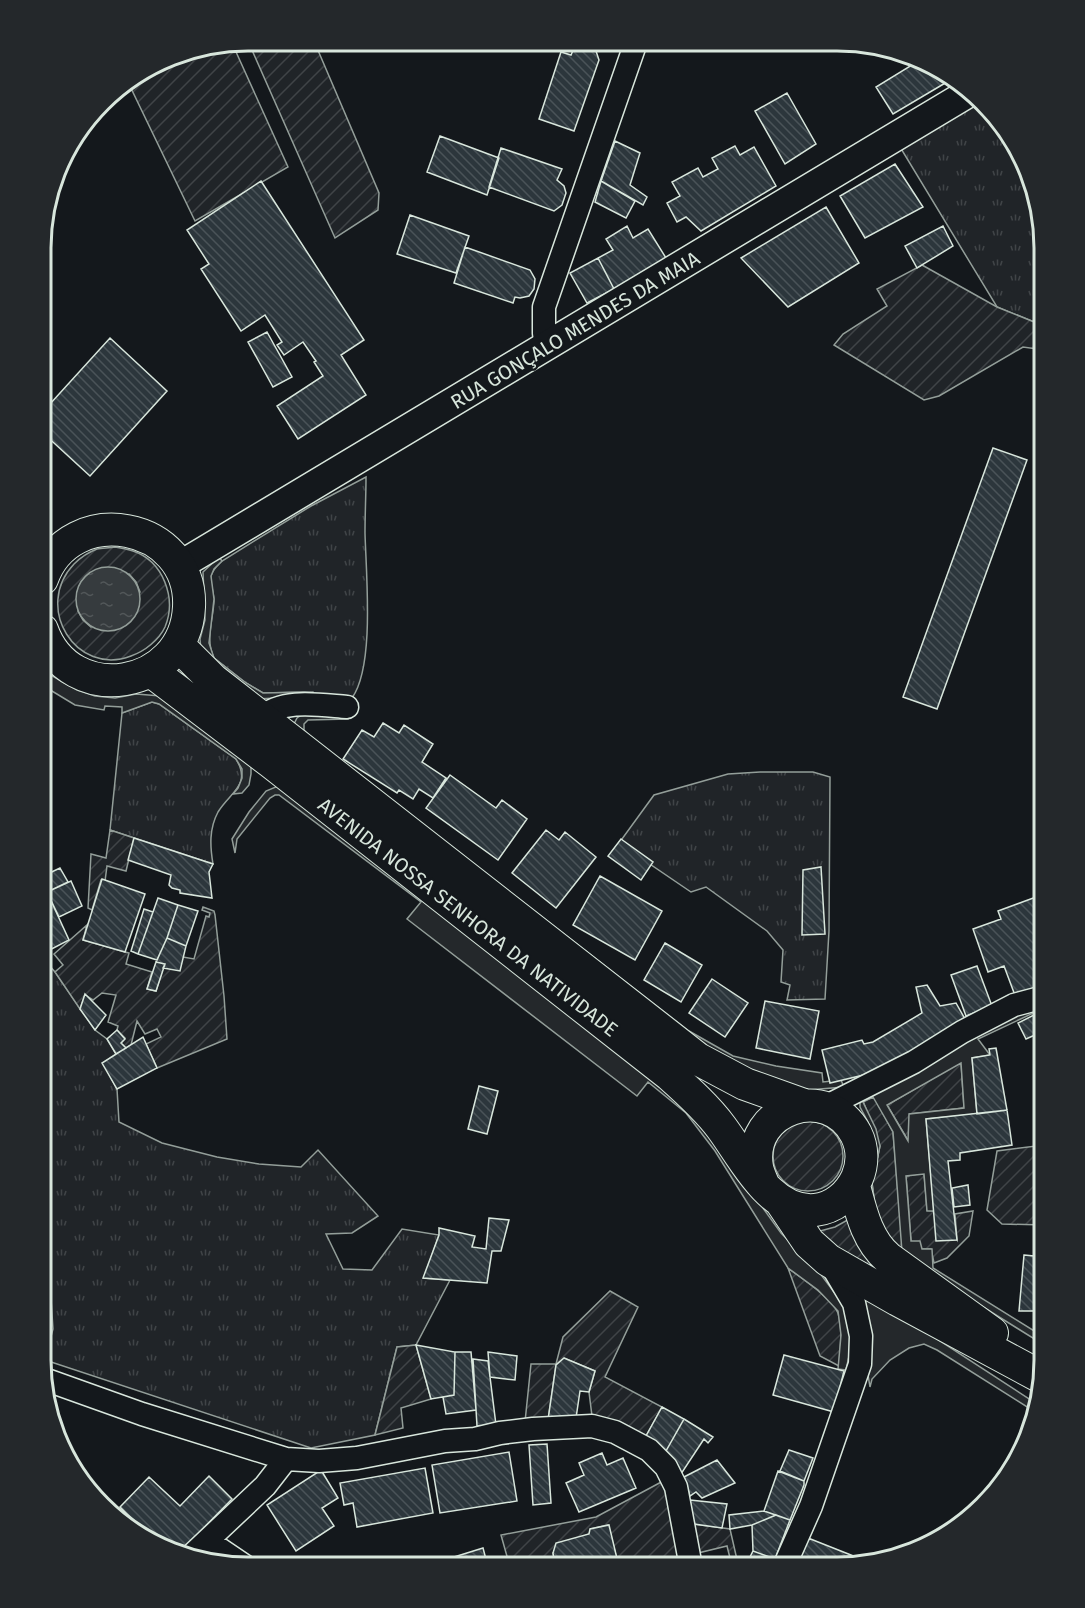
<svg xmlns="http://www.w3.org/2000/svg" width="1085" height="1608" viewBox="0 0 1085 1608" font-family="'Fira Sans',sans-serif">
<defs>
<pattern id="grass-tufts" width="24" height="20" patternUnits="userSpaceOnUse" patternTransform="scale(1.5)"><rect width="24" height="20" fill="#202428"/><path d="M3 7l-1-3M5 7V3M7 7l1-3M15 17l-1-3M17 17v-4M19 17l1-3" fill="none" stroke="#404447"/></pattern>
<pattern id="garden-furrows" width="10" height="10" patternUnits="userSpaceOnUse" patternTransform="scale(1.5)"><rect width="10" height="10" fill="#202428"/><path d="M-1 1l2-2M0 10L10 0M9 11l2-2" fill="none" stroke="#404447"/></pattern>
<pattern id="water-ripples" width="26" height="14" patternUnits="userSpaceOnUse" patternTransform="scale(1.5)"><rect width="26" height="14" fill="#363b3e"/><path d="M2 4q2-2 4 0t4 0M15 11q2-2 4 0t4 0" fill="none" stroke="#525759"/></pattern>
<pattern id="building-back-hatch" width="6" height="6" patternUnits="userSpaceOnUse" patternTransform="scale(1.5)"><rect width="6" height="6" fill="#2c363c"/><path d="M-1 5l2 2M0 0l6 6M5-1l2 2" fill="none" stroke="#4a5358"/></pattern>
</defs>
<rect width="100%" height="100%" fill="#14181c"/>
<path fill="url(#grass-tufts)" stroke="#939e99" stroke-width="1.5" d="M977,101l52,67 15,80v78l-47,-19 -97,-160z
M366,477c0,18 -1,37 -1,56 1,41 10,133 -13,165l-49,-6 -40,1 -17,-10 -32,-25c-9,-18 -1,-38 0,-57 0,-8 -4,-17 -3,-25 1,-6 7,-11 11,-15l89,-55z
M152,702l7,2 77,55c16,26 -6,33 -18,53 -9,17 -8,34 -5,52l-103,-34 12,-117z
M760,772h53l17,5 -1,154 -4,68 -38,1 3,-15 -9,-3 2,-32 -16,-19 -61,-44 -15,5 -72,-49 35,-48 74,-21z
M41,956l14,16 40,58 12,9 9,15 -13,9 14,26 2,33 43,21 55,14 42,7 42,3 17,-17 60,66 -26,17 -26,1 17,35 29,1 30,-41 37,6 -15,43 26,2 -34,65 -19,2 -22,88 -64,13 -266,-88 8,-31 -2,-30 -10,-11z"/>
<path fill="url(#garden-furrows)" stroke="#939e99" stroke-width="1.5" fill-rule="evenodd" d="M248,41h66l65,152 -1,17 -43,28z
M232,43l56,124 -93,54 -67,-139 53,-30z
M922,265l75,42 47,19v24l-21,-3 -84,49 -15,4 -90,-55 9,-11 44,-28 -10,-17z
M115,547c6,1 12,2 18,4 30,10 44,47 32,76 -6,13 -20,24 -34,29 -55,21 -98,-49 -57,-92 6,-6 15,-12 23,-15 5,-1 12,-1 18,-2zM129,574l7,8 4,10 -49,35 -8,-7 -5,-9z
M110,830l24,8 -8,33 -19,-5 -2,15 -4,-1 -9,30 -4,-2 3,-54 15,4z
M203,907l11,4 1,4 9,81 3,43 -70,29 -11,-24 15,-7 -4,-8 -12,5 -8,-13 -6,24 -5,3 -5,-5 4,-5 -8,-8 1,-4 -10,-4 8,-27 -14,-2 -9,7 -8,-5 -5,14 -25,-37 8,-7 -9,-11 33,-29 -4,15 46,13 -3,11 26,8 -5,17 9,2 7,-23 20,-11 11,2 12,-43 3,1 1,-4 -8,-3z
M961,1062l3,46 -54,6 -1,28 -22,-37z
M874,1097l19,35 10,121 -16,-13 -12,-35 -3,-22 8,-37 -17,-45z
M773 1156a35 35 0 1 1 70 0a35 35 0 1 1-70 0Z
M1044,1145v80l-42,-1 -15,-14 10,-59z
M924,1173l3,37 7,1 23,29 -2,-26 18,-3 -4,25 -22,22 -13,5 -3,-14h-9l-11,-8 -5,-65z
M853,1217l46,64 -43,-19 -40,-30 19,-5z
M788,1268c13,10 45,31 50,45 5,17 2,36 1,53l-19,-10z
M610,1291l28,16 -33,70 57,30 -16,29 -54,-20 -3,-24 6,-21 -31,-13 -8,7 -8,55 -23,2 6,-58h25l7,-27z
M416,1345l15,54 -30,9 2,20 -28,7 22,-88z
M665,1480l16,87h-62l-11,-42 -17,4 -2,5 -36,19 1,6 7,2 2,6h-53l-9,-32 95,-18z
M694,1524l36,5 8,35 -6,2 -5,-20 -29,7z"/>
<path fill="#24282b" stroke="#939e99" stroke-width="1.5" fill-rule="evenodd" d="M219,557l3,4 -8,8 -3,7 3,23 -5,44 5,15 32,25 17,10 50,-1 1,4 -57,3 -56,-49 -1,-11 5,-19 -2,-48z
M42,670l35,20 18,6 20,2 21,-4 25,2 90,66v12l-2,11 -7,8 -9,1 5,-6 4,-10v-9l-6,-10 -77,-55 -7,-2 -30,11v-6l-17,-1 -1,4 -29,-5 -33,-20z
M347,713l1,6 -40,1 -4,4v6l7,8 378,293 44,25 43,10 46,7 1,9 18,-2 3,7 -36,3 -20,-1 -85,-40 -410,-323 4,-8 6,-4z
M278,786l412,321 91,126 38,39 24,32 7,25 1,18 -5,23 -8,-1 3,-34 -3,-24 -20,-21 -30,-22 -73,-117 -29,-38 -38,-31 -11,14 -230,-177 14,-17 -142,-107h-4l-5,3 -33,41 -2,14 -3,-14 17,-27 17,-21z
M1044,1004v4l-66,31 12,16 -18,3 5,56 -51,5 8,92h-7l-3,-37 -18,2 5,65h9l2,8h10l1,19 111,69v8l-136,-85 -20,-14 -6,-8 -9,-27 -4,-25 6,-25 1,-16 -8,-23 -8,-15v-7l102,-57 63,-33zM961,1063l3,45 -55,6 -1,27 -21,-36zM873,1097l20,35 9,120 -15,-12 -5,-9 -7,-26 -3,-22 8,-37 -4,-17 -13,-27z
M862,1293l6,1 166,108 -2,8 -95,-60 -13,-6 -15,4 -19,12 -18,19 -2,8 -2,-12 1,-33z"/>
<path fill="url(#water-ripples)" stroke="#939e99" stroke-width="1.5" d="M76 599a32 32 0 1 1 64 0a32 32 0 1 1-64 0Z"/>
<path fill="url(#building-back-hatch)" stroke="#d8e6dc" stroke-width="1.5" d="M585,45l10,3 4,12 -25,71 -35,-12 22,-67 10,3 3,-7z
M915,63l37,16 -59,35 -17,-27z
M787,93l29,51 -31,20 -30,-53z
M440,136l59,22 -12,37 -60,-23z
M615,141l25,12 -10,32 17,12 -4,8 -42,-24z
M735,146l5,9 14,-8 22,39 -75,45 -15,-14 -9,5 -10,-19 13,-7 -8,-14 26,-14 5,9 15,-8 -6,-11z
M501,148l61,21 -5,11 7,6 2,7 -4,12 -8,6 -65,-24z
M895,164l28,43 -58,31 -25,-42z
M261,181l103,159 -23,15 25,40 -68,44 -21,-33 46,-30 -9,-14 2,-1 -13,-19 -19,13 -7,-10 5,-3 -17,-27 -24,16 -40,-62 8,-5 -22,-34z
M601,181l34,20 -9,17 -31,-16z
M826,207l33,56 -71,44 -47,-49z
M410,215l59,21 -13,37 -59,-19z
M627,226l6,12 15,-9 18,29 -52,31 -16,-31 15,-8 -7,-11z
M943,226l10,20 -36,22 -12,-22z
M465,247l65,23 5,9 -1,10 -5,7 -9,2 -5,-1 -2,6 -59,-20z
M598,258l16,31 -27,14 -17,-30z
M267,332l25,45 -19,10 -25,-45z
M110,338l57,53 -77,85 -48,-44v-35l8,7z
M993,448l34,12 -90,249 -34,-12z
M383,723l16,10 5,-8 29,19 -11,18 24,16 -13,20 -14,-9 -6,10 -14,-9 -2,3 -54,-34 19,-29 12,7z
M450,775l46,33 6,-8 25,19 -29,41 -72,-52z
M546,830l13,10 6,-8 31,25 -40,51 -44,-35z
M41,837l9,17 -9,4z
M134,838l79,26 -4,8 3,26 -32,-5v-3l-8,-2 -3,-3 2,-10 -43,-15z
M621,839l32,23 -12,18 -33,-24z
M821,867l4,67 -23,1 1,-65z
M60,868l8,14 -27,13v-18z
M600,876l62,35 -27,49 -62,-35z
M102,879l43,15 -20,58 -42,-12z
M71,881l11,25 -23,11 -12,-25z
M47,892l22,48 -27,14 -1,-59z
M1044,894v94l-28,10 -12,-32 -16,6 -15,-43 28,-10 -3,-8z
M158,898l20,7 -11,33 -10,22 -19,-6z
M178,905l20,6 -12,35 -19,-8z
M144,909l9,3 -15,42 -7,-3z
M167,938l19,8 -6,25 -17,-3 2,-4 -9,-2z
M665,943l37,22 -21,37 -37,-22z
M156,962l9,2 -9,27 -9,-2z
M977,966l15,40 -26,10 -15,-41z
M712,979l36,24 -23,34 -36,-24z
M927,985l13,21 16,-3 9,16 -89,53 -46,11 -8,-33 40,-10 2,4 9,-2 49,-29 -6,-26z
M85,994l21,21 -11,15 -15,-21z
M765,1001l54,10 -9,48 -54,-11z
M1044,1010v21l-18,8 -8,-16z
M117,1030l8,9 -4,4 5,5 -10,6 -9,-15z
M143,1037l14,31 -40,21 -15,-26z
M996,1048l11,62 -30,4 -5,-56 18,-3 -1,-6z
M479,1086l19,5 -11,43 -19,-5z
M1007,1110l5,35 -52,8v7l-12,1 9,79 -21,1 -10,-122z
M968,1185l2,20 -16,2 -2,-19z
M489,1218l20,2 -8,31h-9l-5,32 -64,-5 16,-43v-7l36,8 -3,11 14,2z
M1024,1255l20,2v54h-25z
M416,1345l39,7 -1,43 -23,4z
M455,1352h16l5,58 -30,4 -3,-17 11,-2z
M488,1352l29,4 -2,24 -25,-3z
M784,1355l60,16 -10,41 -61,-17z
M564,1358l31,13 -6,21 -9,-1 -4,27 -28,2 8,-55z
M473,1359l15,2 8,64 -19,1z
M662,1407l22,12 -18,32 -20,-15z
M684,1419l29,18 -5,6 -4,-4 -23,35 -15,-23z
M547,1444l4,59 -18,2 -4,-60z
M789,1450l24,8 -9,23 -24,-10z
M509,1452l8,49 -77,12 -8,-48z
M602,1453l5,12 16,-7 13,30 -57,24 -13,-29 18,-8 -5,-12z
M717,1460l18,23 -33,15 -6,-6 -6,4 -6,-19z
M425,1468l8,45 -76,14 -4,-24 -9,2 -4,-22z
M321,1470l17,28 -16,10 12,18 -38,25 -29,-46z
M778,1471l26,10v4l-14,35 -26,-9z
M209,1476l23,23 -50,51 -33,-14 -29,-29 29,-30 31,29z
M690,1500l37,4 -5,24 -28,-4z
M764,1511l12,4 -24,10 -22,4 -1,-14z
M776,1515l14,5 -15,39 -22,-8 -1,-26z
M609,1525l10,42h-56l-2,-6 -7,-2 -1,-6 3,-10 33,-9 1,-5z
M808,1538l48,19 -2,7 -16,3h-19l-20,-7z
M483,1548l5,19 -48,-1 -2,-4z
M753,1551l22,8 -4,8h-26z
M359,1559l13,7h-17z"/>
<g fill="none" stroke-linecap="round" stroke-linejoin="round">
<defs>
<path id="minor" d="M546,346l-2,-13v-26l92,-265
M261,718c21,-20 59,-13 86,-11
M825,1107l89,-45 48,-30 52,-27 30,-8
M44,1379l98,35 144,45 33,2 38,-3 88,-17 30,-2 25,-6 33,-4 59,-3 23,6 34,18 17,17 10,20 15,80
M208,1541l37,25
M193,1554l72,-68 21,-27
M784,1567l27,-61 49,-142 1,-28 -7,-33 -25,-42"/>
<path id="tertiary" d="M179,566l791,-474"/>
<path id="secondary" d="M42,630c28,79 143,60 147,-23 4,-85 -119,-108 -147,-28
M178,645l35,35 485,379 47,25 59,21
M151,671l120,91 399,313c18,16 37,33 51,52 24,32 49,87 94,83 19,-2 34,-15 42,-32 6,-14 6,-30 -1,-44 -28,-53 -109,-26 -99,33 1,6 4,12 6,17
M854,1186c7,26 13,54 34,72l104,75
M782,1203l27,40 19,17 70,40 145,78"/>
</defs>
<use href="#minor" stroke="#d8e6dc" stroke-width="25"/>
<use href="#tertiary" stroke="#d8e6dc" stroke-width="31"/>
<use href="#secondary" stroke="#d8e6dc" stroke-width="34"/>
<use href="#minor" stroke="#14181c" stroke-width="22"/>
<use href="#tertiary" stroke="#14181c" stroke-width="28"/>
<use href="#secondary" stroke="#14181c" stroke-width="32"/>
</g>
<g text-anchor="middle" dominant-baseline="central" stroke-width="4.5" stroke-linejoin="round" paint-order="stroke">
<g font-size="20" fill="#d8e6dc" stroke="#14181c">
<text transform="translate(575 330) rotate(-31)">RUA GONÇALO MENDES DA MAIA</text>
<text transform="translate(468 917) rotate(38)">AVENIDA NOSSA SENHORA DA NATIVIDADE</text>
</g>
</g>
<path d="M0 0H1085V1608H0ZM248 51H837A197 197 0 0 1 1034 248V1360A197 197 0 0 1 837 1557H248A197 197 0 0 1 51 1360V248A197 197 0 0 1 248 51Z" fill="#24282b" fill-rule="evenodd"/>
<path fill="none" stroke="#d8e6dc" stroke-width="3" d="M248 51H837A197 197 0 0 1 1034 248V1360A197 197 0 0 1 837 1557H248A197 197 0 0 1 51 1360V248A197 197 0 0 1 248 51Z"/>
</svg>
